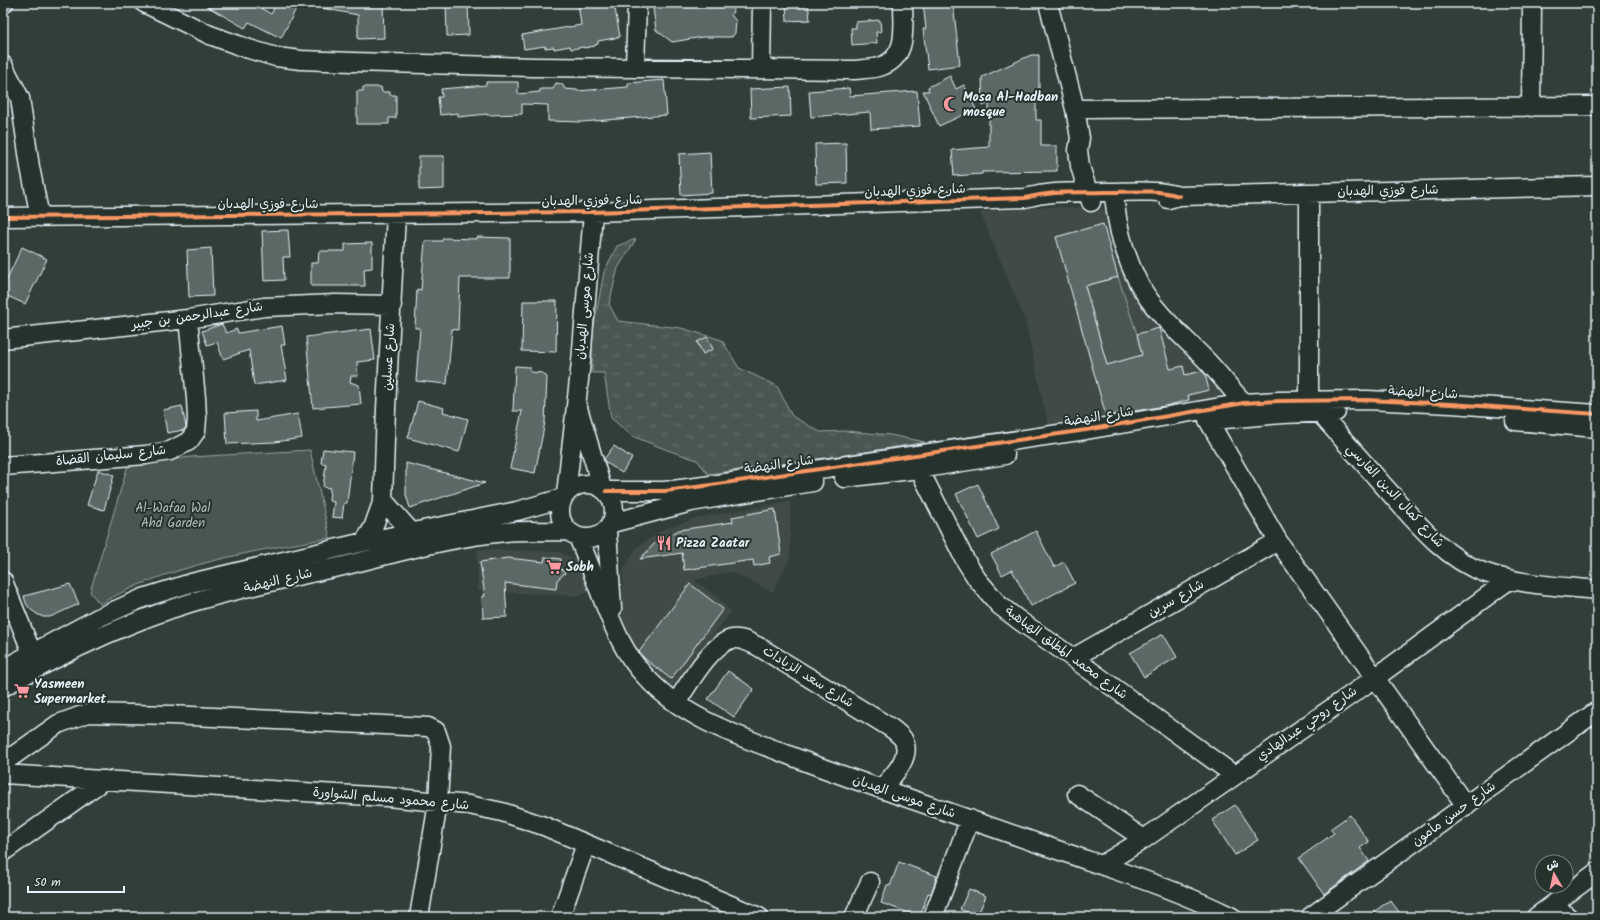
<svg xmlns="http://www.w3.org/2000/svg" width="1600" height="920" viewBox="0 0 1600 920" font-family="Kalam,'Playpen Sans Arabic',sans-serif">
<defs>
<pattern id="grass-tufts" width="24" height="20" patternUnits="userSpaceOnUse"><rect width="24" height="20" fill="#495651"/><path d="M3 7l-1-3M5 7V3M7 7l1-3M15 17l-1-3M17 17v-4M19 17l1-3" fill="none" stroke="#636f6b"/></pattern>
</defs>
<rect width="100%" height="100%" fill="#323e39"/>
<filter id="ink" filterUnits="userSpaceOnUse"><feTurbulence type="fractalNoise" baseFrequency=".025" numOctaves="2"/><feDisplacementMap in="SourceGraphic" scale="8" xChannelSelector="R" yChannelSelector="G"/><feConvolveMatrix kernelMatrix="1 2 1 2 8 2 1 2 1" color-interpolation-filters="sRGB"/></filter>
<g filter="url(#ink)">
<path fill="#3f4b46" d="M1042,207l56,1 9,3 17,58 97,117 1,6 -2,6 -7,8 -164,23 -24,-109 -45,-108z
M790,501v56l-17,35 -42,-20 -37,8 22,16 15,16 -60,78 -36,-33 -10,-18 -4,-30 3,-40 13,-22 27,-18 32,-11z
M477,549l83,3 21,11 11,27 -13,6 -101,-5z"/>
<path fill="url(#grass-tufts)" stroke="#98a4a4" d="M636,239l-18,29 -9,36 9,17 63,7 41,12 17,28 38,18 15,30 28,16 26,-1 44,4 35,7 -70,12 -147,20 -11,-14 -27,-9 -38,-15 -21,-18 -7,-45h-12v-37l12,-64 13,-26z"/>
<path fill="#495651" stroke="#98a4a4" d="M1118,277l19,57 18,74 -8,1 -14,-51 -26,7 -22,-79z
M310,450l20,88c-74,12 -165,28 -230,66l-10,-12 38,-127 63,-8z"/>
<path fill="#5c6865" stroke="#e8f1f8" d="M201,3h51l19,11 6,-11h7l12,6 -15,29 -32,-16 -4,6z
M321,3h62l1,35 -26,1v-24l-37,-7z
M446,3h22l1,32 -22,1z
M578,3h36l6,34 -22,4v3l-3,1v1l-11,2v-1l-13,2 -1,-3 -16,3v-2l-9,1v-2l-21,3 -2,-14 59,-10z
M690,3h47l-6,12 5,6 -1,12 -3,4h-29l-31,5 -16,-12 -3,-22z
M786,3h22l2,17 -23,1z
M923,3h30l7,62 -32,4 -5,-40h3z
M880,20l1,12h-5l1,11 -25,2 -1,-17h5v-6z
M1031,55h8v37h-3v28h5v26h16v25l-75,1v2l-28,2 -2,-26 37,-3v-44l-6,3 -1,-29z
M950,76l6,13 8,-4 12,24 -37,17 -16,-35h6l-1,-4z
M664,80l3,35 -85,7 -34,-1v-16l-26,-1v10l-35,1v-1l-29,3v-4l-18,2 -2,-18h4l-1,-8 45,-4v-3h32v12l22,-2v-3h13l3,-6 6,1 3,5 12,1v1l51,-4v-4z
M363,87h18l1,5h8v3h6v23h-7v6h-32v-33h6z
M790,87l1,29 -40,2 -1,-29z
M849,88l1,8 67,-5 3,35 -49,3 -1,-17 -59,5 -2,-26z
M846,143l1,40 -31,1 -1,-40z
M710,152l2,41 -31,2 -2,-41z
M419,156h25v33l-25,1z
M1103,224l15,53 -33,9 22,79 35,-10 -5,-21 22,-6 11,41 13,-3 2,9 17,-4 3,3 4,16 -21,5 1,5 -24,6 -59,10 -50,-179z
M288,230l2,27h-7l1,23 -20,1 -2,-50z
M477,237l33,1v40h-50l-2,52 -6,-1 -5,55 -31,-3 4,-53h-5l2,-39 4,1 4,-49h17l1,-3 34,1z
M372,243v25l-8,1 1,17h-54v-23h7l1,-12h26v-7z
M22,247l25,12 -22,45 -22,-10v-7z
M211,248l2,48 -24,1 -2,-47z
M523,301h34l-1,51 -34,-1z
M222,324l4,9 11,-4 1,4 44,-7 3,19h-4l6,35 -33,5 -5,-35 -26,9 -6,-17 -10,3 -5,-14z
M371,329l4,31 -18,2 1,14h-7l-1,6 9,3 2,19 -48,4 -7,-71z
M707,337l6,12 -10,5 -6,-12z
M515,366l15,1v5l13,1 4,4 -2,45 -10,51 -25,-5 12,-57h-9z
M418,401l26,7 -1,4 25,7 -9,33 -51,-14z
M182,406l4,21 -2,3 -17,3 -4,-23z
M256,411v10l42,-7 4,24 -27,4 -48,2 -2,-31z
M614,446l18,12 -10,15 -17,-11 -1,-3z
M323,449l30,3 -6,51h-3l-2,15 -10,-1 2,-15 -5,-1 1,-13 -7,-1 3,-23 -5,-1z
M406,463l79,20 -75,25 -4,-13z
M98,470l16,5 -10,35 -17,-5z
M978,484l21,45 -21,10 -22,-45z
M775,509l6,45 -12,3 1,6 -16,3 -1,-6 -69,10 -2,-17 -42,6 16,-17 23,-12 54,-8 -1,-5z
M1036,531l18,36 10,-5 11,21 -44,23 -19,-36 -10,5 -11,-21z
M545,557l16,2 -1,9 5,5 -8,7 -1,9 -51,-6 2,34 -24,1 -1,-22h3l-5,-34 28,-4 36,4z
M70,584l9,20 -29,13h-7l-6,-3 -7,-5 -4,-6 -2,-7z
M690,584l33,25 -52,70 -26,-20 -6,-7z
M1163,634l14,23 -33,20 -14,-24z
M728,671l26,18 -20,28 -26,-18z
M1235,805l23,35 -23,15 -23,-35z
M1350,815l19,27 -9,6 9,13 -45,33 -25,-36 35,-25 -4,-4z
M899,862l38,14 -6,18 -3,-1 -8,24 -39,-14 6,-18 3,1z
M969,889l17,7 -9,21 -17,-8z
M1390,900l13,17h-36z"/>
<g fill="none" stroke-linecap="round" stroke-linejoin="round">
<defs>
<path id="minor" d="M144,3l66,32 39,14 27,8 25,3 51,2 182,5 320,3c9,-1 18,-1 25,-3 30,-9 24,-39 24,-64
M1048,3l27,106 5,29 -2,12 2,16 11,36
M3,4l1,-1
M3,65l17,33 10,69 10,50
M635,67l2,-64
M761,69l1,-66
M1531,107l1,-104
M1075,109l522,-3
M1168,199l11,-3 418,-10
M1115,204c3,26 11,54 23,78 17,32 46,55 70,80 12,13 24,28 36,41
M3,217l590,-5 432,-14c29,-8 51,-5 80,-6 25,0 50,-3 74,4
M3,339l185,-20 76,-12 71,-3 57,1
M1309,400v-207
M578,408l24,80
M1319,412c22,25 43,49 64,73 28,31 60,73 100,87 36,13 76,14 114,18
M1208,420l70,121 188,265
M1213,420l69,-6 54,-2
M1515,421l82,7
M914,459l51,101 12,19 22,26 21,16 53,37 161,117
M3,466l143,-11 24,-4 19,-10 7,-10 1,-13 -1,-20 -8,-79
M844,478l75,-9 86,-14
M560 511a27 27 0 1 1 54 0a27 27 0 1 1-54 0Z
M606,491h59l39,-5 382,-56 158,-27 35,-2 88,-1 84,4 146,10
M566,494l15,-132 12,-150
M383,500l29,33
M612,523l79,-21 122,-20
M607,530l5,79
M578,537c9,21 17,42 25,63 11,28 21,54 42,76 34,38 84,57 131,74 24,10 49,19 74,28 73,26 146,50 219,76 55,19 111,37 163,63
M364,542l9,-14 10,-28 3,-91 10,-195
M3,581l29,72
M1073,658l205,-117
M3,669l97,-52 43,-19 48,-15 173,-41 153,-31 46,-13
M3,687c60,-34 123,-65 190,-85 49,-15 100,-25 150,-36 53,-13 107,-29 162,-34 21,-2 43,0 64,-1
M676,703c12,-18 36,-61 57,-64 10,-1 18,4 26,8l132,81c4,3 9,7 12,11 10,18 -11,38 -22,50
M3,763l55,-39 30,-11 83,2 257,12 8,4 5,15 -3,57 -19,114
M3,774l384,23 82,8 33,7 42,14 215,91
M1077,794l67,45
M3,852l101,-72
M1102,865l42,-26 231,-161 134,-98
M1554,904l14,13
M560,917l26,-73
M854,917l16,-35
M933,917l37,-98
M1310,917l287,-206
M1536,917l61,-45"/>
</defs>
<use href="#minor" stroke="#e8f1f8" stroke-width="21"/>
<use href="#minor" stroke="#26332d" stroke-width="18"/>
<defs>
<path id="cycleway" d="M3,217l590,-5 432,-14c29,-8 51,-5 80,-6 25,0 50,-3 74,4
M606,491h59l39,-5 382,-56 158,-27 35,-2 88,-1 84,4 146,10"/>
</defs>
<use href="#cycleway" stroke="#26332d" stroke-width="6"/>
<use href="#cycleway" stroke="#f99763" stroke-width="4"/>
</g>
</g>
<defs>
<symbol id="mosque-bare" viewBox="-9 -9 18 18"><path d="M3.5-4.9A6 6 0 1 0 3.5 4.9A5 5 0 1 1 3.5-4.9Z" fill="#ff9aa2" stroke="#26332d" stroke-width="2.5" paint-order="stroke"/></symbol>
<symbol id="restaurant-bare" viewBox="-9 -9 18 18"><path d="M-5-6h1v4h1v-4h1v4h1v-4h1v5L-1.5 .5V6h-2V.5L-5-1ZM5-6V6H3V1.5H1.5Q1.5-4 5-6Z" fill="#ff9aa2" stroke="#26332d" stroke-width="2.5" paint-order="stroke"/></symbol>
<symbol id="supermarket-bare" viewBox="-9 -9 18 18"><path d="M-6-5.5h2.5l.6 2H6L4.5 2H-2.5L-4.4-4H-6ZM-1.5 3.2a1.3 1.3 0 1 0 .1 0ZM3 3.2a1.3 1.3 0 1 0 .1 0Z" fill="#ff9aa2" stroke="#26332d" stroke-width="2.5" paint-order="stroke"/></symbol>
</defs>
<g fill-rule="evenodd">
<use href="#mosque-bare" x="940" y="93" width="22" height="22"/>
<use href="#restaurant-bare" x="653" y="532" width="22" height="22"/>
<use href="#supermarket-bare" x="543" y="556" width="22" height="22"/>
<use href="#supermarket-bare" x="11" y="680" width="22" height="22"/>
</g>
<g text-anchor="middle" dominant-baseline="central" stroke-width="4" stroke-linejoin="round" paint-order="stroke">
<g font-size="13" font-weight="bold" fill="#e8f1f8" stroke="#26332d" text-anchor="start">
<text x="963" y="97">Mosa Al-Hadban<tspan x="963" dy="15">mosque</tspan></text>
<text x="676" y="543">Pizza Zaatar</text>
<text x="566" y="567">Sobh</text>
<text x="34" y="684">Yasmeen<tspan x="34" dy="15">Supermarket</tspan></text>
</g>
<g font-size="13" fill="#e8f1f8" stroke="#26332d">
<text transform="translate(915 191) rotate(-2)">شارع فوزي الهدبان</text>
<text transform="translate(1388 191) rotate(-1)">شارع فوزي الهدبان</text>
<text transform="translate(592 201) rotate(-1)">شارع فوزي الهدبان</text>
<text x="268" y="204">شارع فوزي الهدبان</text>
<text transform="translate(585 306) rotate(-85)">شارع موسى الهدبان</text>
<text transform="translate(197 316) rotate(-8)">شارع عبدالرحمن بن جبير</text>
<text transform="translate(389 357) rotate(-87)">شارع عسلين</text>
<text transform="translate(1423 393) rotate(3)">شارع النهضة</text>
<text transform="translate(1099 417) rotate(-9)">شارع النهضة</text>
<text transform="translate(111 456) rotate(-6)">شارع سليمان القضاة</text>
<text transform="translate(779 465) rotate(-8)">شارع النهضة</text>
<text transform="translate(1395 496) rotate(47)">شارع كمال الدين الفارسي</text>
<text transform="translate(278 581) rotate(-13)">شارع النهضة</text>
<text transform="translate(1176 599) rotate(-30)">شارع سرين</text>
<text transform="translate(1066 653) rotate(36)">شارع محمد المطلق الهباهبة</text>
<text transform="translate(808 677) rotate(32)">شارع سعد الزيادات</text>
<text transform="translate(1307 724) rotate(-35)">شارع روحي عبدالهادي</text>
<text transform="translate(904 797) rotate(19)">شارع موسى الهدبان</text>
<text transform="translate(391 799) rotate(5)">شارع محمود مسلم الشواورة</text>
<text transform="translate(1454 814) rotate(-36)">شارع حسن مأمون</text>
</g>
<g font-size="13" fill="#b0bbbe" stroke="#26332d">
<text x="173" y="508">Al-Wafaa Wal<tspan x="173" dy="15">Ahd Garden</tspan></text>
</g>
</g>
<rect width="1600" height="920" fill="none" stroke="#26332d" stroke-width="16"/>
<rect x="8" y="8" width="1584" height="904" fill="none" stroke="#e8f1f8" stroke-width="1.5" filter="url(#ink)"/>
<g transform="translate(1554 874) rotate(351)"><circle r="19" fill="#26332d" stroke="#747f7e"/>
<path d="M0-3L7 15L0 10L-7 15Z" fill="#ff9aa2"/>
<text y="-6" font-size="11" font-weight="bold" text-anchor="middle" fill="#e8f1f8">ش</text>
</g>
<path d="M28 886v6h96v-6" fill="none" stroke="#e8f1f8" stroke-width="2"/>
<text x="34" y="886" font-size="12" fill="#e8f1f8" stroke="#26332d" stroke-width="3" paint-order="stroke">50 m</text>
</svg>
